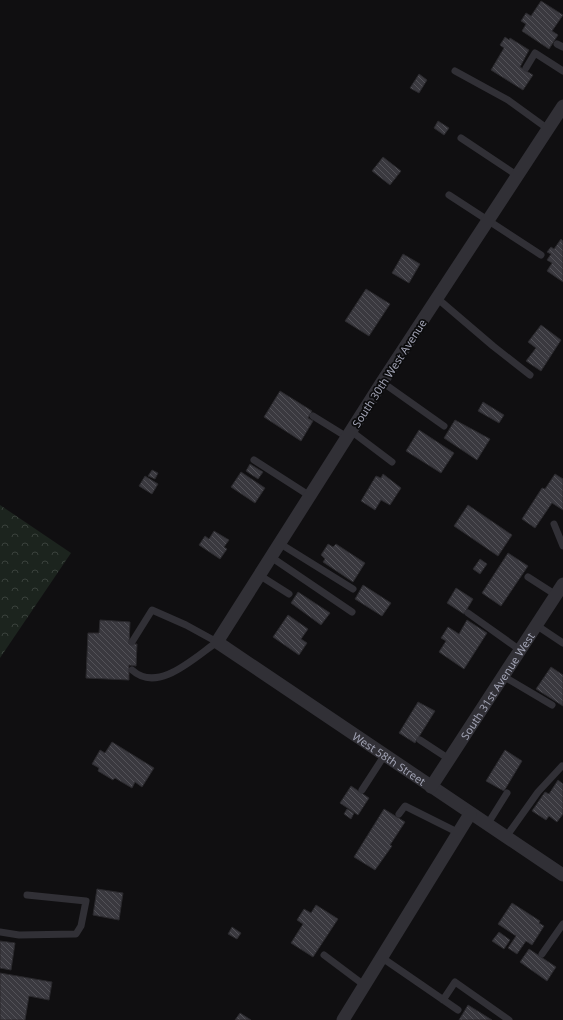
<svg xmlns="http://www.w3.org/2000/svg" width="563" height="1020" viewBox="0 0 563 1020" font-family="'Noto Sans',sans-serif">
<defs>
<pattern id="forest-crowns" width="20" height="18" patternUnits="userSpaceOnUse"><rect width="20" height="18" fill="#1c241e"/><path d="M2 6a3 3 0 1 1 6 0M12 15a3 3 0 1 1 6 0" fill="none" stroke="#3a413c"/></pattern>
<pattern id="building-back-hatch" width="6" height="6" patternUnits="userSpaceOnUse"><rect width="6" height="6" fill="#3a393f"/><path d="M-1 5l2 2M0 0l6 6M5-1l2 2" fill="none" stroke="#535258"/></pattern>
</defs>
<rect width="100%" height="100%" fill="#100f11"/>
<path fill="url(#forest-crowns)" d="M0,505l71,48 -71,105z"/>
<path fill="url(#building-back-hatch)" stroke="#2a292d" d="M541,1l22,14 -11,16 6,4 -9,14 -27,-18 4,-7 -5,-3 5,-8 5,3z
M505,37l4,3 1,-2 19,12 -9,17 13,8 -10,15 -32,-20 13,-22 -4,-3z
M419,74l8,6 -8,13 -9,-5z
M438,121l11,7 -5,7 -10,-7z
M383,157l18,14 -11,14 -18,-14z
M561,239l2,2v41l-16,-11 5,-8 -5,-3 4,-6 -4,-2 4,-5 3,2z
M403,254l17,10 -11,19 -17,-10z
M366,289l24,15 -21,32 -24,-15z
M541,325l20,15 -20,31 -15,-10 10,-13 -8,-6z
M280,391l32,20 -4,7 5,3 -12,20 -37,-24z
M483,402l21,13 -5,8 -21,-12z
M455,420l35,19 -13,21 -33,-22z
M419,430l35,23 -13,20 -35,-22z
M250,464l13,8 -5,7 -12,-8z
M152,470l6,3 -3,6 -7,-3z
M241,472l24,16 -10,15 -24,-16z
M383,474l18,14 -11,17 -9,-5 -6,10 -14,-9 15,-25 5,2z
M555,474l8,5v31l-11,-7 -17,25 -13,-9 20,-31 3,1z
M145,476l13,8 -6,10 -13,-8z
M468,505l44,30 -14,21 -44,-30z
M214,531l15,9 -5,7 3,2 -7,10 -21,-14 6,-9 4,3z
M328,544l5,3 3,-3 29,19 -12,19 -30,-20 2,-3 -4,-4z
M508,553l20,13 -27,40 -19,-13z
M480,559l7,5 -7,10 -7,-5z
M363,585l28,18 -9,13 -27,-17z
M456,588l17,11 -9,15 -17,-11z
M298,592l32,21 -9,12 -30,-22z
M288,615l20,14 -7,10 6,4 -8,12 -26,-18z
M100,620l30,2 -1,22h8l-1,22 -7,-1v15l-43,-2 2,-45h11z
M467,620l20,13 -23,36 -25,-17 7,-11 -5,-3 7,-11 11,7z
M551,667l12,8v31l-27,-17z
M418,702l17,9 -20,32 -16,-10z
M112,742l42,26 -12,19 -7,-5 -3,6 -17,-10 -2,2 -15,-9 1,-3 -7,-4 8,-14 5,3z
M505,750l17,11 -18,30 -18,-10z
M558,780l5,4v30l-6,8 -8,-6 -3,4 -14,-9 13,-19 4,2z
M351,786l18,12 -11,17 -18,-12z
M347,809l7,4 -3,6 -7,-5z
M384,809l21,13 -15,23 2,1 -17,24 -21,-13z
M97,889l26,4 -4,27 -26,-5z
M512,903l28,18 -1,2 5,3 -12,19 -6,-4 -9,13 -9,-6 8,-12 -18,-12z
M316,905l22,14 -25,38 -22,-14 12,-19 -6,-4 7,-11 7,4z
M232,927l9,6 -4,6 -9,-5z
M499,932l11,8 -6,9 -12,-8z
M0,941l15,2 -4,27 -11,-2z
M529,949l27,18 -9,14 -27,-19z
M0,973l52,9 -3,18 -20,-4 -4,24h-25z
M468,1005l24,15h-33z
M240,1013l11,7h-16z"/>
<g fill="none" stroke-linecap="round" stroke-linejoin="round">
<path stroke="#313036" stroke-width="7" d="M557,44l6,3
M526,68l9,-15 28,18
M455,71l53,29 40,29
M461,138l57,38
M449,195l92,60
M438,299l55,47 37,29
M382,382l62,44
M313,416l34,21
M351,431l41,31
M254,460l56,36
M554,524l9,22
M279,543l74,46
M271,557l81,55
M259,575l30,19
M528,577l28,18
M468,613l52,37
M536,625l27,18
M132,642l20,-32 34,15 31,17c-22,15 -59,52 -85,28
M503,676l49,29
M420,740l29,19
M362,790l22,-34
M399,814l6,-8 54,27
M487,825l20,-32
M506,837l32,-45 24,-26
M0,932l19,3 57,-1 5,-8 5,-25 -59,-6
M542,954l21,-30
M324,955l40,30
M381,957l77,53
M443,1000l12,-18 54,38"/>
<g stroke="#313036" stroke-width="13">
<path id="s1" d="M563,106l-181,276 -165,260 346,233"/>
<path id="s2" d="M431,787l132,-203"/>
<path d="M343,1020l127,-206"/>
</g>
</g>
<g text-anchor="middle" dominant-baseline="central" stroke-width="3.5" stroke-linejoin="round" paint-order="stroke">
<g font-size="11" fill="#a0a2b3" stroke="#0b0b0c">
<text transform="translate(389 373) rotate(-57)">South 30th West Avenue</text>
<text stroke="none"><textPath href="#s2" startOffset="121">South 31st Avenue West</textPath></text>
<text stroke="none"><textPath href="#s1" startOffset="846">West 58th Street</textPath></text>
</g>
</g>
</svg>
